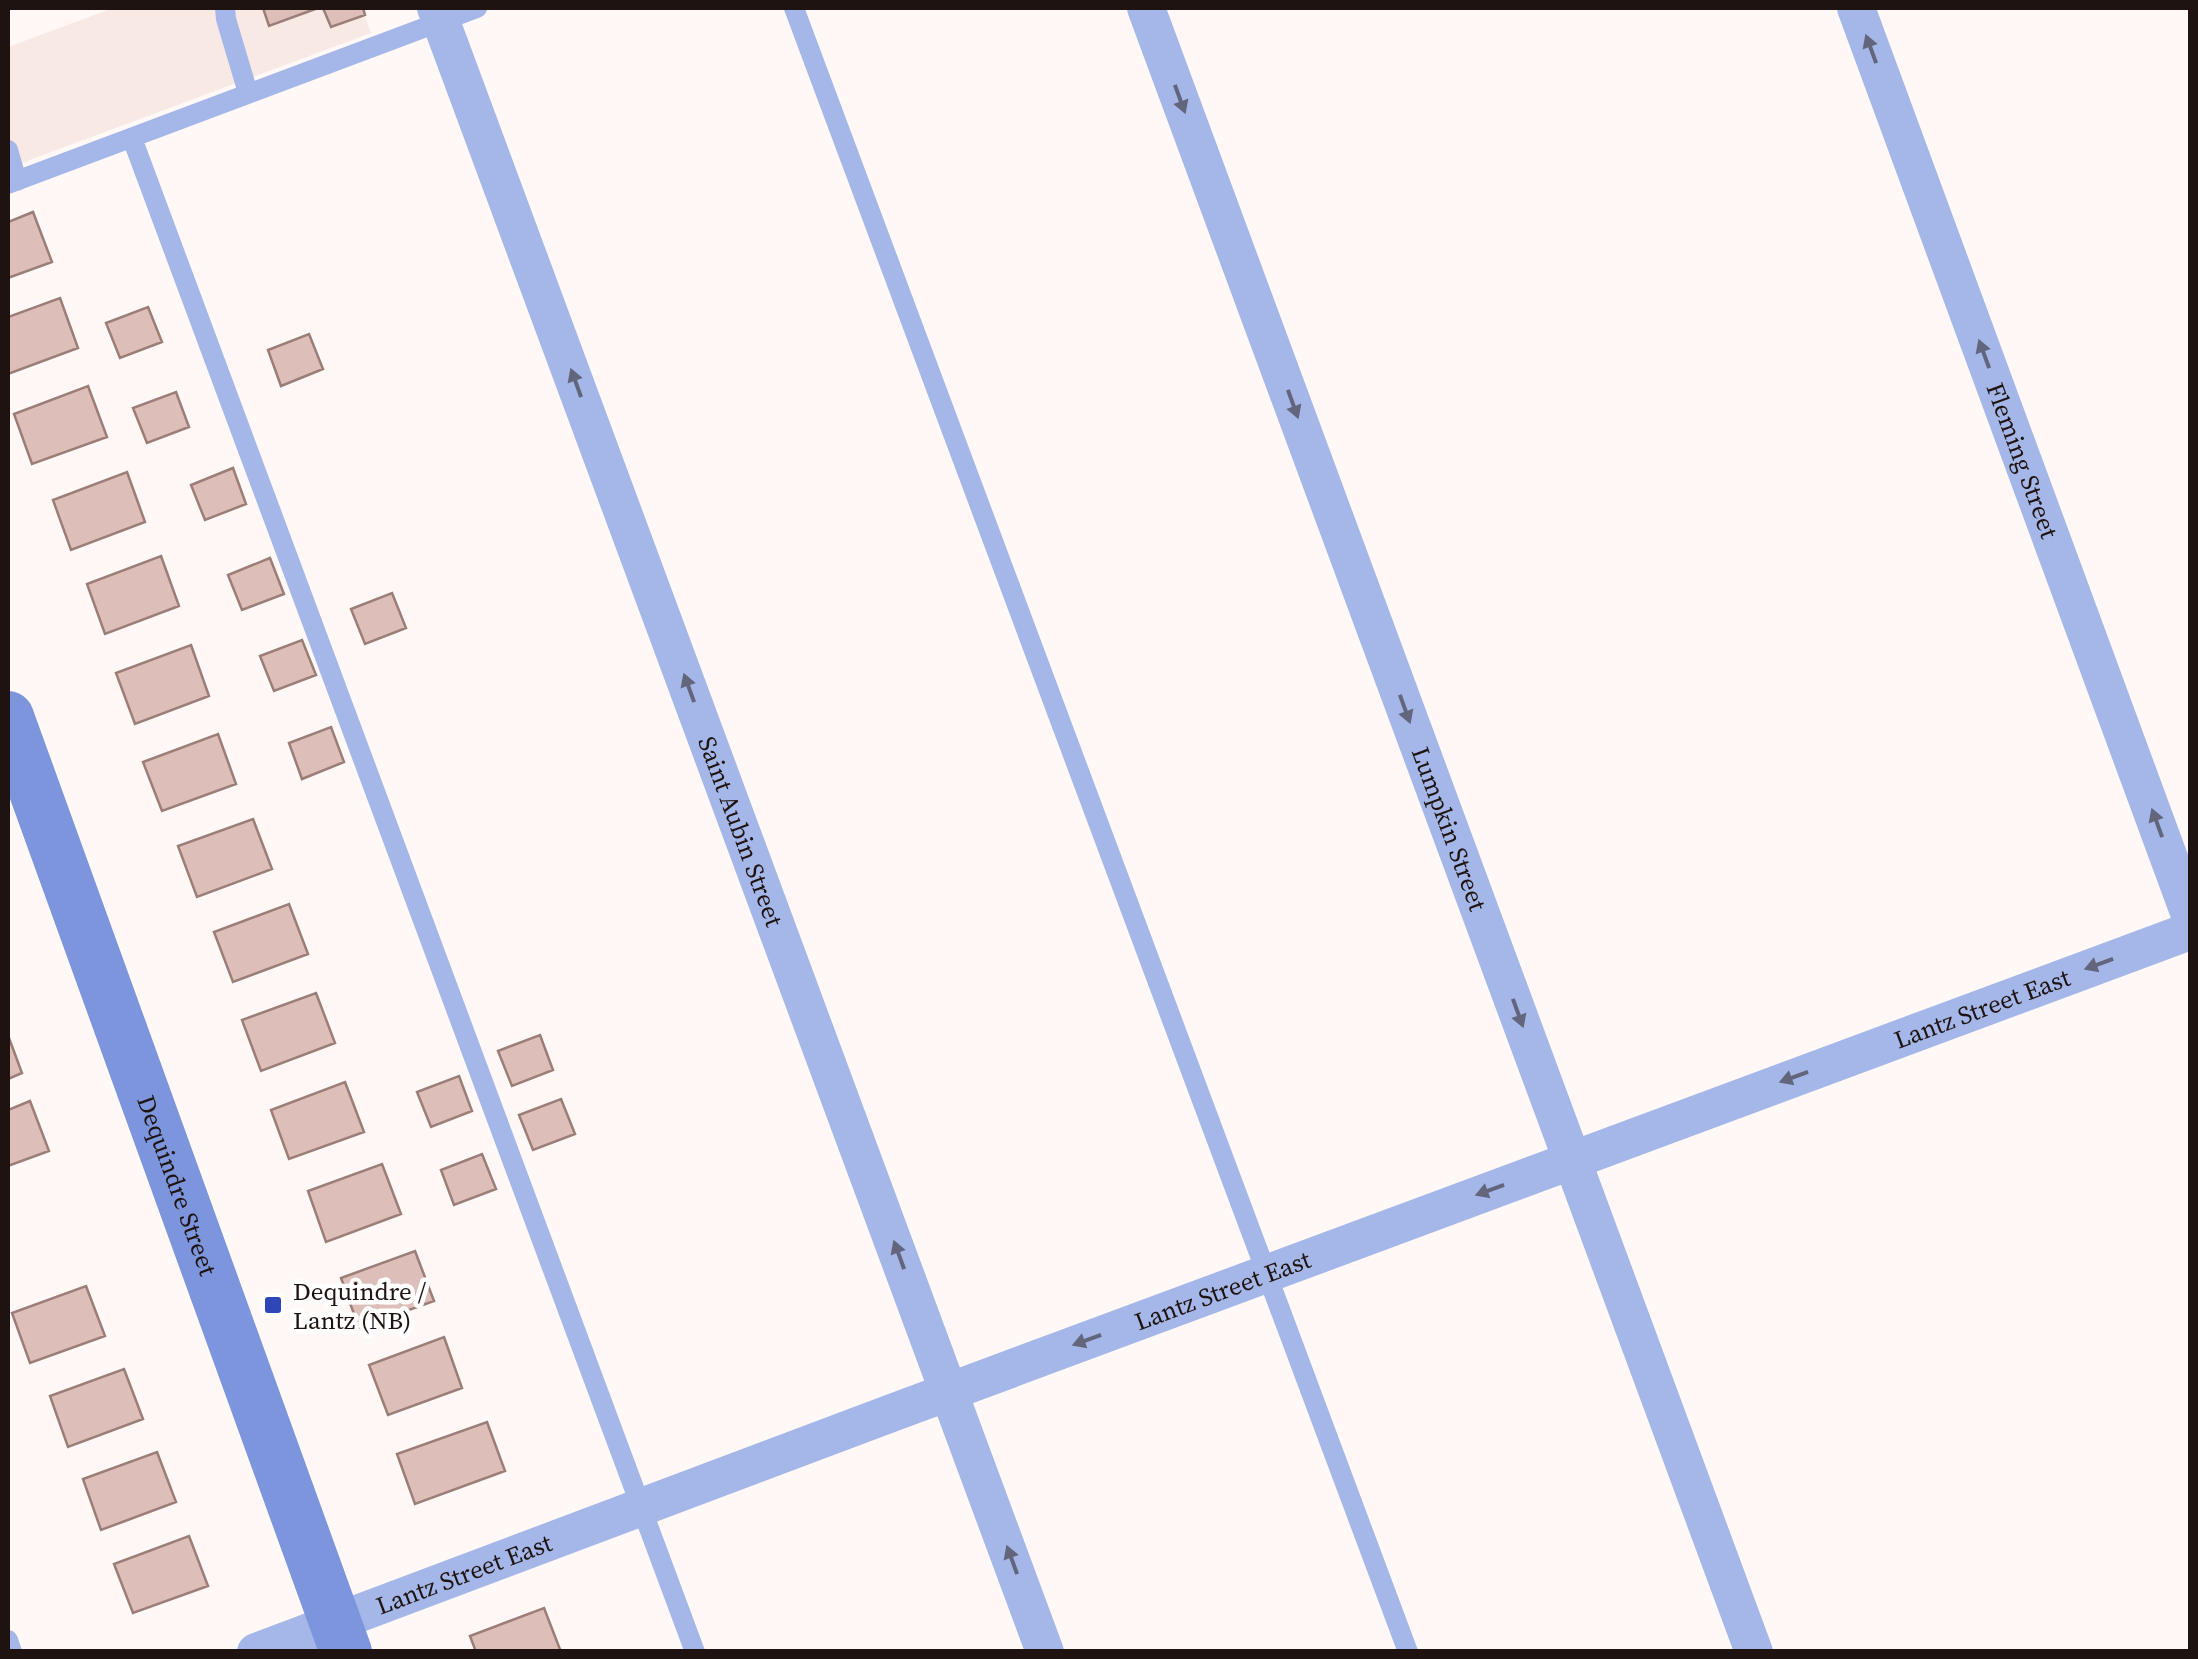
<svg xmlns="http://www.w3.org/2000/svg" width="2198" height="1659" viewBox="0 0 2198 1659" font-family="'Source Serif 4',serif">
<rect width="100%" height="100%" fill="#fff8f7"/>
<path fill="#f9e9e5" d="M113,8h248l10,25 -363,135v-121z"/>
<path fill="#ddbeb8" stroke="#9b7e78" stroke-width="2.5" d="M263,8h55l-49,18z
M323,8h40l2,7 -34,12z
M33,212l19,50 -44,16v-56z
M60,298l18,50 -70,26v-57z
M148,307l14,35 -42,16 -14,-35z
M309,334l14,35 -42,17 -13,-36z
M88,386l19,51 -75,27 -18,-50z
M176,392l13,35 -42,16 -14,-35z
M233,468l13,36 -41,16 -14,-35z
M127,472l18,50 -74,28 -18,-50z
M161,556l18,50 -74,28 -18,-50z
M270,558l14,36 -42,16 -14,-35z
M392,593l14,35 -41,16 -14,-35z
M302,640l14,35 -42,16 -14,-35z
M191,645l18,51 -74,28 -19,-51z
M331,727l13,35 -42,17 -13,-36z
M218,734l18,50 -74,27 -19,-49z
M253,819l19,50 -75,28 -19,-51z
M289,904l19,50 -75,28 -19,-50z
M316,993l19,50 -74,28 -19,-51z
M540,1035l13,35 -41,16 -14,-35z
M9,1038l13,35 -14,6v-40z
M459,1076l13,35 -41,16 -14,-35z
M345,1082l19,50 -75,27 -18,-49z
M561,1099l14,35 -42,16 -14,-35z
M30,1101l19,50 -41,15v-56z
M482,1154l14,35 -42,16 -13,-35z
M382,1164l19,50 -75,28 -18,-51z
M415,1251l19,50 -75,27 -18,-50z
M86,1286l19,50 -75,27 -18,-50z
M444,1337l18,51 -74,27 -19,-50z
M124,1369l19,50 -75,28 -18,-51z
M487,1422l18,49 -90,33 -18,-50z
M157,1452l19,50 -75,28 -18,-51z
M189,1536l19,50 -75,27 -19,-49z
M544,1608l17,44h-85l-6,-16z"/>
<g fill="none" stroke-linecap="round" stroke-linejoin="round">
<path stroke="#a5b7e8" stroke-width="20" d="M225,8l1,11 22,74
M794,8l614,1644
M132,138l563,1514
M8,150l9,31
M8,184l469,-176
M8,1640l4,12"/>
<g stroke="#a5b7e8" stroke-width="38">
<path id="s1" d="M436,8l609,1644"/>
<path id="s2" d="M1146,8l608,1644"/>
<path id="s3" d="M1856,8l334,907"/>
<path id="s4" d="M256,1652l633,-238 1301,-483"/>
</g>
<path stroke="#7c95dc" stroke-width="52" id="s5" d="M8,717l338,935"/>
</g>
<defs><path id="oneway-solid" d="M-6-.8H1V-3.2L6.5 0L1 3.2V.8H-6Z" transform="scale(2.5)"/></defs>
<g fill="#62657c">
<use href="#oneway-solid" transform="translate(1871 49) rotate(-110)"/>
<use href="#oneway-solid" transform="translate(1180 99) rotate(70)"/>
<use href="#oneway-solid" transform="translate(1984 354) rotate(-110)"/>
<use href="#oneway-solid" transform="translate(576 383) rotate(-110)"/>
<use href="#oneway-solid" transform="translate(1293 404) rotate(70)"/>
<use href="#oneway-solid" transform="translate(689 688) rotate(-110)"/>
<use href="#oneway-solid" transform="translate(1405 709) rotate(70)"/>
<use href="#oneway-solid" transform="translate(2157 823) rotate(-110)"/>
<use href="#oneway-solid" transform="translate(2099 964) rotate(160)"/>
<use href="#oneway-solid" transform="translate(1518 1013) rotate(70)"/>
<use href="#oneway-solid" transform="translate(1794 1077) rotate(160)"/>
<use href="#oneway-solid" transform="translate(1490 1190) rotate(160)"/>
<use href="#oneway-solid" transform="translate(899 1255) rotate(-110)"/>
<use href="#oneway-solid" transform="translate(1087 1340) rotate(160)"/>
<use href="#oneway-solid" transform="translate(1012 1560) rotate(-110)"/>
</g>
<rect fill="#2e46b7" stroke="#fff" stroke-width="4" x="263" y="1295" width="20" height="20" rx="5"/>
<g text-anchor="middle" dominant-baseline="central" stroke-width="9" stroke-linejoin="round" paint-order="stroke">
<g font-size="25" fill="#1e1311" stroke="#fff">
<text stroke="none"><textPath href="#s3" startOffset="482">Fleming Street</textPath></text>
<text stroke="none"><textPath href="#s1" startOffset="878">Saint Aubin Street</textPath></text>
<text stroke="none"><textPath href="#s2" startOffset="875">Lumpkin Street</textPath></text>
<text stroke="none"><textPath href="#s4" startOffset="1842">Lantz Street East</textPath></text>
<text stroke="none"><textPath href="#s5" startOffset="498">Dequindre Street</textPath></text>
<text stroke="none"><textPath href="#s4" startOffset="1032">Lantz Street East</textPath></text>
<text stroke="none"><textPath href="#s4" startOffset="222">Lantz Street East</textPath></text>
</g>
<g font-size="25" fill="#1e1311" stroke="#fff" text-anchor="start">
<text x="293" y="1291">Dequindre /<tspan x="293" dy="29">Lantz (NB)</tspan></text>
</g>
</g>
<rect width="2198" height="1659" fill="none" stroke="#1e1311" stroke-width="20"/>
</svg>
